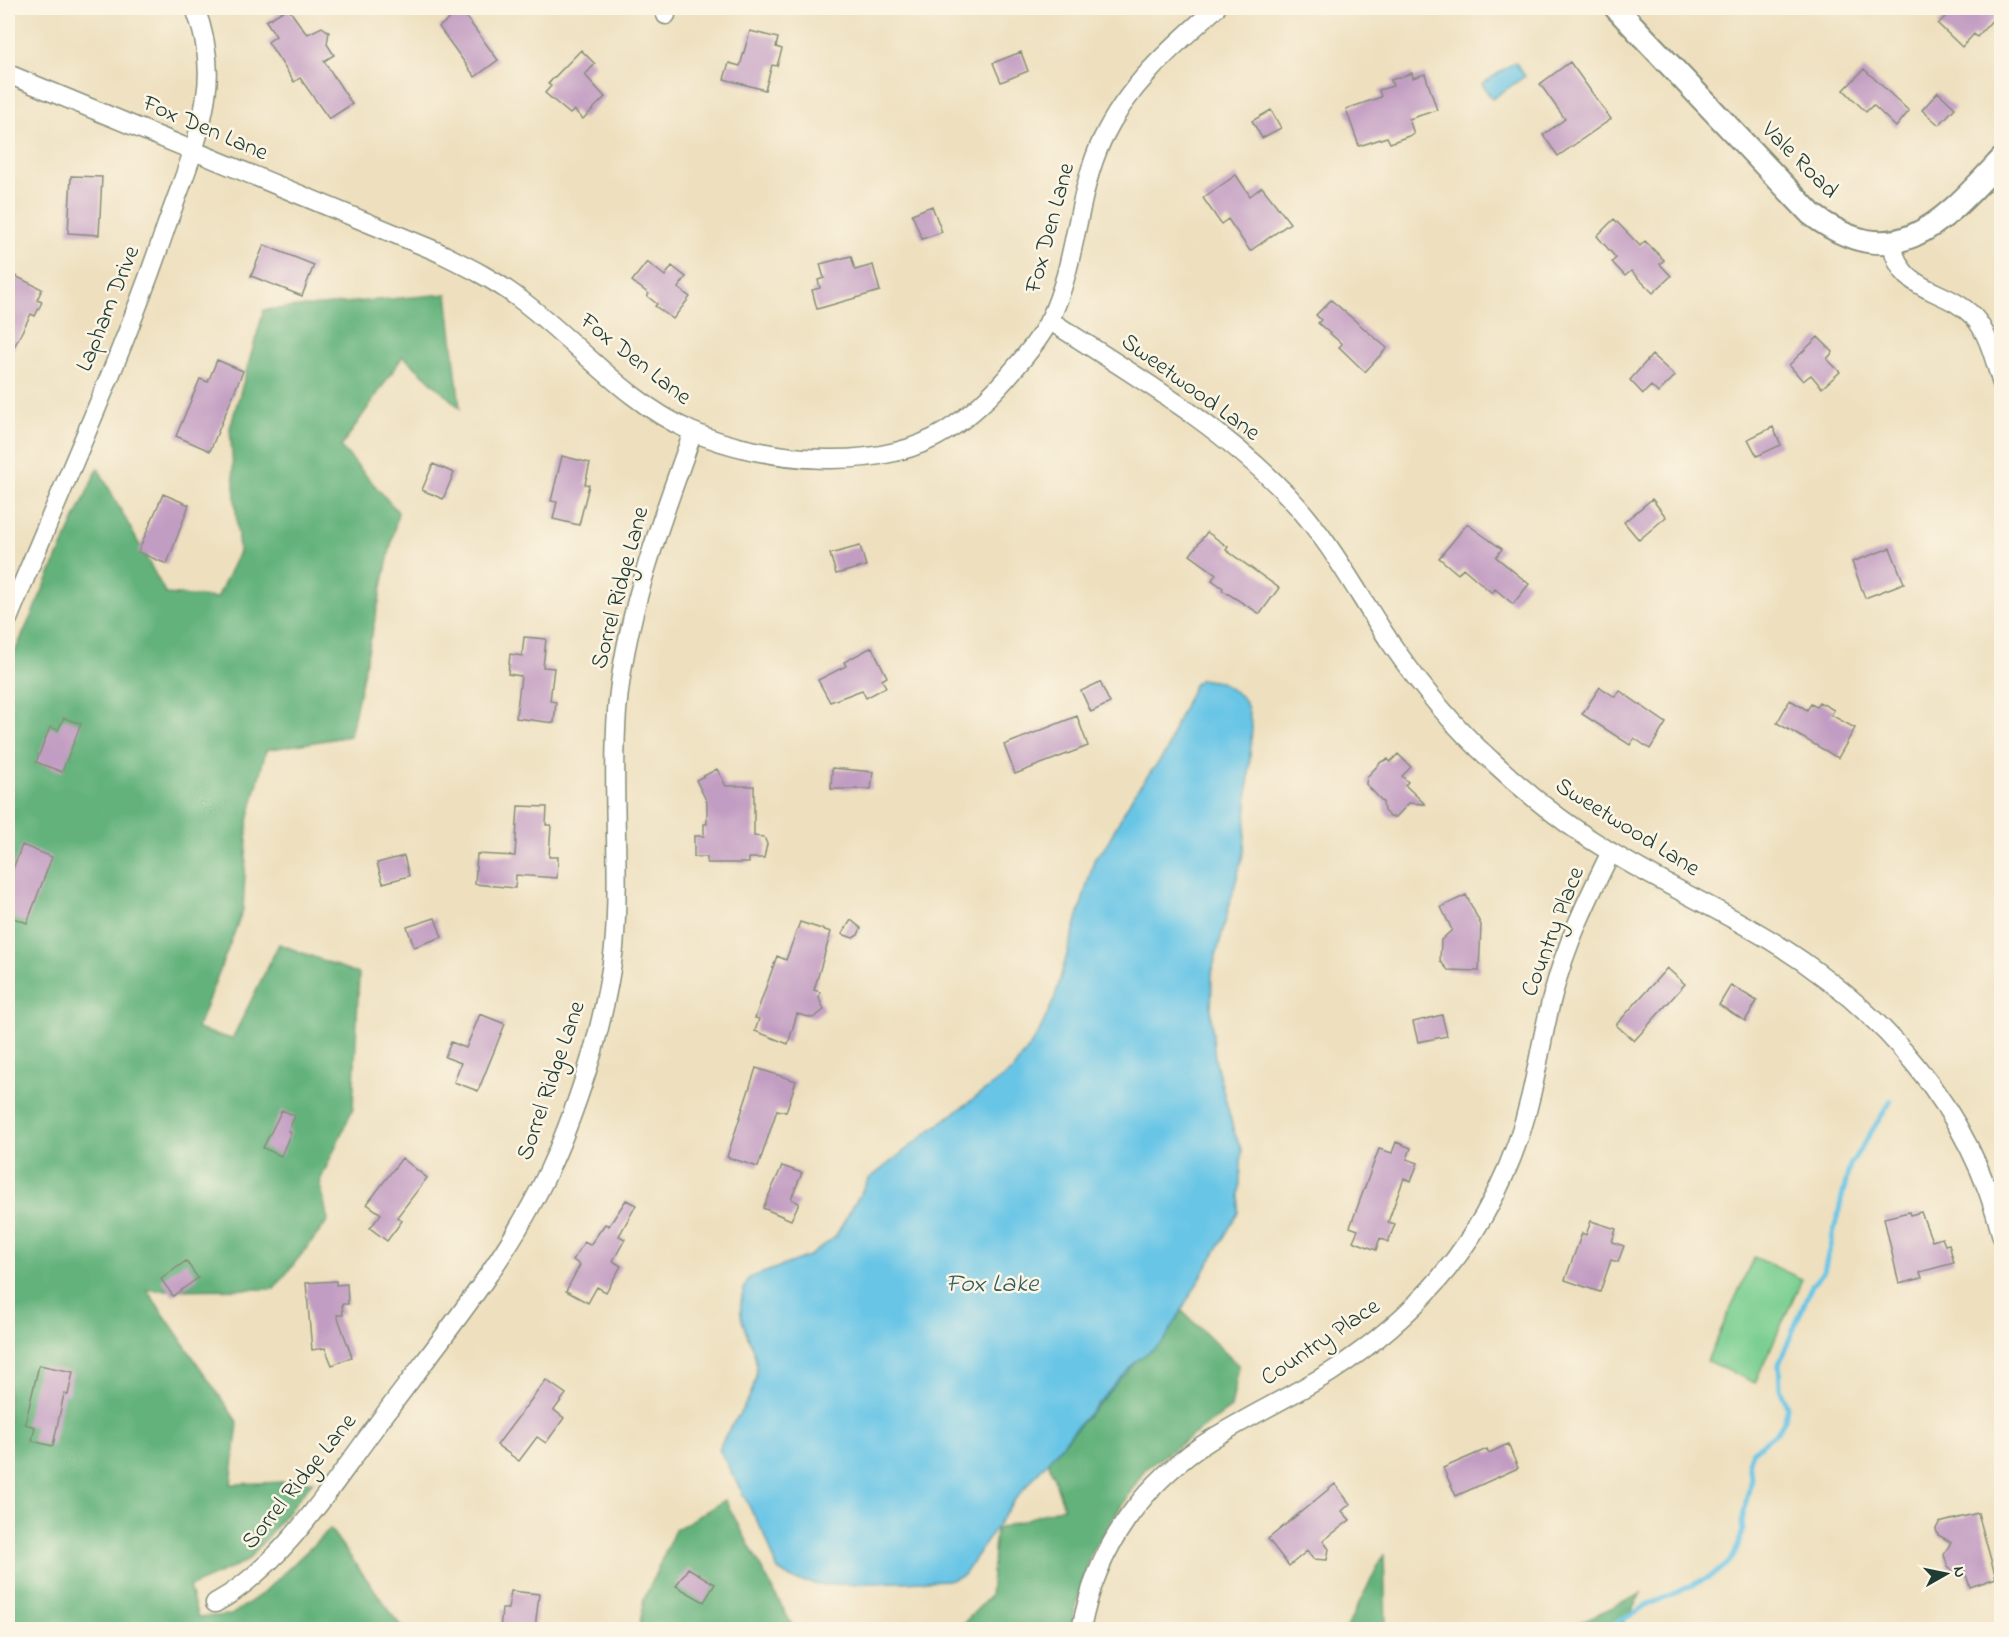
<svg xmlns="http://www.w3.org/2000/svg" width="2009" height="1637" viewBox="0 0 2009 1637" font-family="'Indie Flower',sans-serif">
<rect width="100%" height="100%" fill="#fcf5e5"/>
<filter id="ink" filterUnits="userSpaceOnUse"><feTurbulence type="fractalNoise" baseFrequency=".0167" numOctaves="2"/><feDisplacementMap in="SourceGraphic" scale="12" xChannelSelector="R" yChannelSelector="G"/><feConvolveMatrix kernelMatrix="1 2 1 2 8 2 1 2 1" color-interpolation-filters="sRGB"/></filter>
<filter id="wash" filterUnits="userSpaceOnUse"><feTurbulence type="fractalNoise" baseFrequency=".008" numOctaves="4" result="noise"/><feDisplacementMap in="SourceGraphic" scale="24" xChannelSelector="R" yChannelSelector="G"/><feGaussianBlur stdDeviation="1.35" result="paint"/><feColorMatrix in="noise" values="0 0 0 0 0 0 0 0 0 0 0 0 0 0 0 0 0 1.4 0 .05"/><feComposite in="paint" operator="in"/></filter>
<g filter="url(#wash)">
<rect width="100%" height="100%" fill="#eee0bf"/>
<path fill="#7bcf92" stroke="#4d8663" stroke-width="1.5" d="M1754,1257l48,22 -47,104 -48,-22z"/>
<path fill="#64b27c" stroke="#427858" stroke-width="1.5" d="M447,294l13,114 -57,-52 -62,91 57,65 -48,224 -84,14 -18,71 -5,89 -46,119 35,10 47,-95 80,30 -6,134 -33,73 8,40 -54,68 -127,1 91,133 -7,61 82,-3 -66,80 -58,26 9,30 33,-2 32,-22 67,-64 73,100 -395,1v-963l90,-199 68,126 51,4 22,-46 -9,-124 34,-118z
M1180,1309l59,57 -8,42 -86,61 -54,84 -21,76 -113,1 33,-34 6,-67 68,-22 -16,-46 89,-101 27,-19z
M725,1500l69,129 -155,1 5,-31 31,-69z
M1384,1554l2,75h-40z
M1641,1594l-22,35h-54z"/>
<path fill="#68c5e6" stroke="#44818d" stroke-width="1.5" d="M1515,62l10,14 -33,23 -10,-15z
M1200,679l20,3 21,14 6,10 5,20 -8,125 -32,120 -1,44 4,44 19,73 8,18 -4,63 -74,128 -27,19 -55,61 -69,81 -50,73 -12,5 -132,5 -27,-6 -14,-9 -11,-30 -48,-91c9,-25 31,-42 36,-69 9,-41 -31,-53 -6,-102l60,-22 26,-19 34,-58 63,-50 80,-58 25,-35 17,-36 41,-143 9,-8 30,-55 33,-43 7,-23 20,-43z"/>
<g fill="none" stroke-linecap="round" stroke-linejoin="round">
<path stroke="#68c5e6" stroke-width="5" d="M1609,1630c26,-28 110,-47 124,-73 5,-8 6,-17 10,-26l-1,-9 9,-44 -2,-18 3,-8 25,-20 8,-13 2,-13 -7,-18 -1,-24 33,-79 12,-14 26,-106 41,-64"/>
</g>
<g id="blocks">
<path fill="#c29dc3" d="M288,8l17,24 3,2 14,-7 7,5 -2,12 7,11 -10,6 28,43 -23,15 -29,-41 -6,4 -26,-40 8,-6 -10,-15z
M1954,8h33l9,8 -19,21 -3,-3 -12,13 -24,-23z
M461,10l37,50 -23,17 -36,-50z
M750,31l28,7 -2,9 6,2 -5,17 -5,-1 -7,25 -41,-11 5,-16 11,3z
M581,50l14,14 -10,11 20,22 -22,22 -9,-9 -4,4 -25,-21 6,-7 -3,-2z
M1021,52l7,19 -27,11 -8,-19z
M1570,62l41,57 -53,37 -15,-21 22,-16 -25,-35z
M1864,69l45,42 -13,16 -23,-22 -7,7 -22,-22z
M1412,73l1,5 12,-4 12,36 -28,9 5,15 -24,9 -3,-6 -28,9 -13,-37 35,-12 -2,-7 14,-4 -2,-6z
M1938,92l17,16 -16,17 -17,-15z
M1271,110l10,18 -19,10 -10,-17z
M1236,175l14,21 12,-9 28,36 -40,28 -22,-32 -7,5 -18,-26z
M71,176l31,1 -3,58 -31,-2z
M932,206l10,26 -20,7 -10,-25z
M1614,219l26,27 5,-5 19,19 -4,4 11,12 -18,17 -22,-22 -6,5 -13,-14 4,-4 -19,-22z
M264,245l50,20 -12,31 -51,-20z
M851,256l4,14 18,-5 7,26 -63,18 -5,-19 8,-2 -2,-8 6,-2 -4,-14z
M647,262l18,14 7,-10 14,11 -8,11 12,9 -17,22 -18,-13 2,-2 -10,-8 2,-2 -17,-13z
M15,276l27,13 -5,11 5,2 -7,14 -4,-2 -23,45v-67z
M1331,300l56,48 -22,24 -26,-25 3,-3 -24,-21 3,-3 -5,-5z
M1818,337l15,15 -6,7 13,13 -18,16 -11,-13 -8,6 -14,-16z
M1652,355l23,21 -17,17 -7,-7 -8,8 -13,-14z
M217,360l26,11 -33,80 -34,-15 24,-57 8,3z
M1773,427l8,18 -24,11 -9,-17z
M562,456l28,7 -5,21 4,1 -10,40 -26,-6 4,-17 -6,-1z
M433,464l21,9 -11,26 -21,-9z
M163,494l26,11 -22,59 -29,-12z
M1652,499l14,18 -27,23 -15,-18z
M1467,524l35,25 -6,8 33,27 -16,20 -18,-15 -3,4 -29,-25 -5,6 -19,-16z
M1207,532l21,15 -2,3 53,38 -19,26 -38,-24 1,-2 -11,-8 4,-6 -26,-19z
M860,546l6,20 -30,8 -6,-20z
M1890,548l14,35 -39,15 -13,-36z
M524,637l22,2 -3,28 11,1 -4,33 6,1 -2,21 -38,-5 5,-42 -13,-2 2,-20 12,2z
M872,647l15,30 -5,3 4,7 -20,11 -4,-8 -32,12 -12,-22 28,-14 -2,-4z
M1100,682l10,21 -19,9 -10,-21z
M1600,687l15,10 5,-6 46,32 -16,26 -16,-11 -4,7 -48,-31z
M1790,700l17,10 4,-6 5,3 3,-5 15,8 -3,5 24,13 -17,30 -61,-35z
M1077,716l11,30 -73,28 -11,-29z
M64,718l17,6 -19,48 -26,-10 14,-35 8,3z
M1398,754l13,13 -9,9 6,6 -3,3 20,19 -16,-1 -13,14h-6l-6,-6 -1,-9 -17,-18 1,-7 14,-15 7,-3 2,3z
M832,768l41,4 -2,17h-40z
M717,769l9,17h28v50l10,1 3,7 -3,14h-15v5h-42v-6h-13v-21h10v-12h3v-22l-11,-22z
M518,806l29,1 -1,18h5l-2,32h9l-1,21 -41,-3 -1,13 -40,-4 2,-30 38,2z
M22,845l30,12 -25,66 -19,-7v-34z
M404,856l5,20 -26,7 -6,-20z
M1466,895l15,30 -2,46 -31,-1 -8,-9 1,-21 11,-10 -11,-23z
M435,918l7,19 -28,10 -7,-20z
M851,920l10,8 -3,7 -5,3 -11,-4z
M800,922l31,10 -17,58 6,2 -1,6 5,12 -11,8 -16,-4 -9,30 -33,-13 4,-12 -4,-1 22,-62 9,4z
M1667,968l18,16 -51,57 -18,-16z
M1731,985l26,16 -12,20 -26,-16z
M480,1014l25,10 -27,67 -24,-9 7,-19 -16,-6 6,-15 15,6z
M1442,1015l5,21 -29,6 -5,-20z
M756,1068l40,13 -10,31 -9,-2 -19,57 -31,-10z
M282,1110l13,6 -7,15 3,1 -10,24 -18,-8z
M1396,1142l15,6 -4,11 11,4 -7,18 -7,-3 -16,44 7,2 -7,18 -8,-4 -4,12 -23,-9 5,-11 -8,-3 29,-78 13,4z
M402,1158l25,20 -30,39 5,4 -15,20 -17,-13 11,-14 -14,-10z
M782,1166l20,7 -11,26 8,4 -8,17 -28,-12z
M626,1200l10,5 -17,31 6,3 -12,22 8,5 -15,26 -9,-5 -9,16 -22,-12 14,-26 -7,-5 11,-18 6,3 15,-21 4,2z
M1909,1212l1,3 11,-3 11,29 10,-3 3,7 4,-1 5,19 -34,9 2,6 -23,6 -15,-66z
M1591,1221l25,8 -4,13 12,4 -6,16 -7,-2 -11,32 -35,-12 17,-47 4,2z
M186,1261l12,17 -25,18 -12,-17z
M336,1281v4l11,-1 1,20h-6l1,11h-6l15,42 -20,8 -7,-17 -13,2 -6,-67z
M39,1365l34,7 -5,23 -4,-1 -11,52 -21,-5 3,-14 -10,-3z
M546,1380l20,14 -12,16 10,8 -18,25 -9,-6 -18,24 -22,-16z
M1508,1444l10,24 -62,28 -13,-28 44,-19 2,4z
M1335,1484l15,20 -8,7 8,9 -27,21 6,8 -2,11 -14,-1 -6,-8 -18,15 -21,-27z
M1978,1513l18,65 -26,9 -6,-18 -10,3 -6,-5 -4,-12 7,-13 -13,-7 -2,-6 3,-6z
M688,1568l27,16 -11,18 -28,-16z
M511,1591l28,3 -4,35h-35l2,-20h6z"/>
</g>
</g>
<g filter="url(#ink)">
<use href="#blocks" fill-opacity="0" stroke="#868e7a" stroke-width="1.5"/>
<g fill="none" stroke-linecap="round" stroke-linejoin="round">
<defs>
<path id="minor" d="M664,8l2,7
M8,74l428,177c28,14 56,27 81,46 59,43 106,104 174,134 71,31 187,43 255,0 26,-16 50,-40 69,-63 13,-15 26,-31 35,-49 27,-56 26,-123 52,-179 26,-55 70,-93 114,-132
M1892,242c7,52 51,44 81,74 16,17 22,46 29,68
M1049,320c83,54 172,105 240,177 41,43 68,96 101,145 29,42 62,83 101,118 36,34 76,66 118,91 52,32 108,57 161,89 112,69 200,167 232,297
M8,619c53,-130 113,-259 158,-392 15,-43 34,-86 40,-131 5,-31 0,-59 -11,-88
M215,1603c70,-38 122,-126 170,-189 58,-78 124,-156 165,-246 17,-37 31,-77 43,-117 9,-33 17,-69 21,-103 7,-79 -3,-158 3,-237 8,-97 44,-189 76,-279
M1081,1630c15,-83 63,-149 134,-193 38,-23 78,-42 116,-65 40,-26 77,-57 108,-93 45,-52 77,-118 92,-184 8,-34 13,-68 22,-101 13,-50 35,-96 58,-142"/>
<path id="major" d="M1616,8l195,206c85,64 132,8 191,-55"/>
</defs>
<use href="#minor" stroke="#868e7a" stroke-width="21"/>
<use href="#major" stroke="#868e7a" stroke-width="26"/>
<use href="#minor" stroke="#fff" stroke-width="18"/>
<use href="#major" stroke="#fff" stroke-width="22"/>
</g>
</g>
<g text-anchor="middle" dominant-baseline="central" stroke-width="5" stroke-linejoin="round" paint-order="stroke">
<g font-size="24" fill="#1f3d34" stroke="#fcf5e5">
<text transform="translate(205 129) rotate(23)">Fox Den Lane</text>
<text transform="translate(1799 161) rotate(45)">Vale Road</text>
<text transform="translate(1051 228) rotate(-75)">Fox Den Lane</text>
<text transform="translate(109 309) rotate(-68)">Lapham Drive</text>
<text transform="translate(635 360) rotate(38)">Fox Den Lane</text>
<text transform="translate(1190 388) rotate(36)">Sweetwood Lane</text>
<text transform="translate(621 588) rotate(-75)">Sorrel Ridge Lane</text>
<text transform="translate(1627 828) rotate(32)">Sweetwood Lane</text>
<text transform="translate(1554 932) rotate(-69)">Country Place</text>
<text transform="translate(552 1081) rotate(-71)">Sorrel Ridge Lane</text>
<text transform="translate(1321 1343) rotate(-34)">Country Place</text>
<text transform="translate(300 1482) rotate(-51)">Sorrel Ridge Lane</text>
</g>
<g font-size="26" font-style="italic" fill="#315f60" stroke="#fcf5e5">
<text x="992" y="1285">Fox Lake</text>
</g>
</g>
<rect width="2009" height="1637" fill="none" stroke="#fcf5e5" stroke-width="30"/>
<g transform="translate(1946 1574) rotate(81)" stroke="#fcf5e5" stroke-width="4.5" paint-order="stroke">
<path d="M0-4.5L10 22L0 15L-10 22Z" fill="#1f3d34"/>
<text y="-9" font-size="16" font-weight="bold" text-anchor="middle" fill="#1f3d34">N</text>
</g>
</svg>
